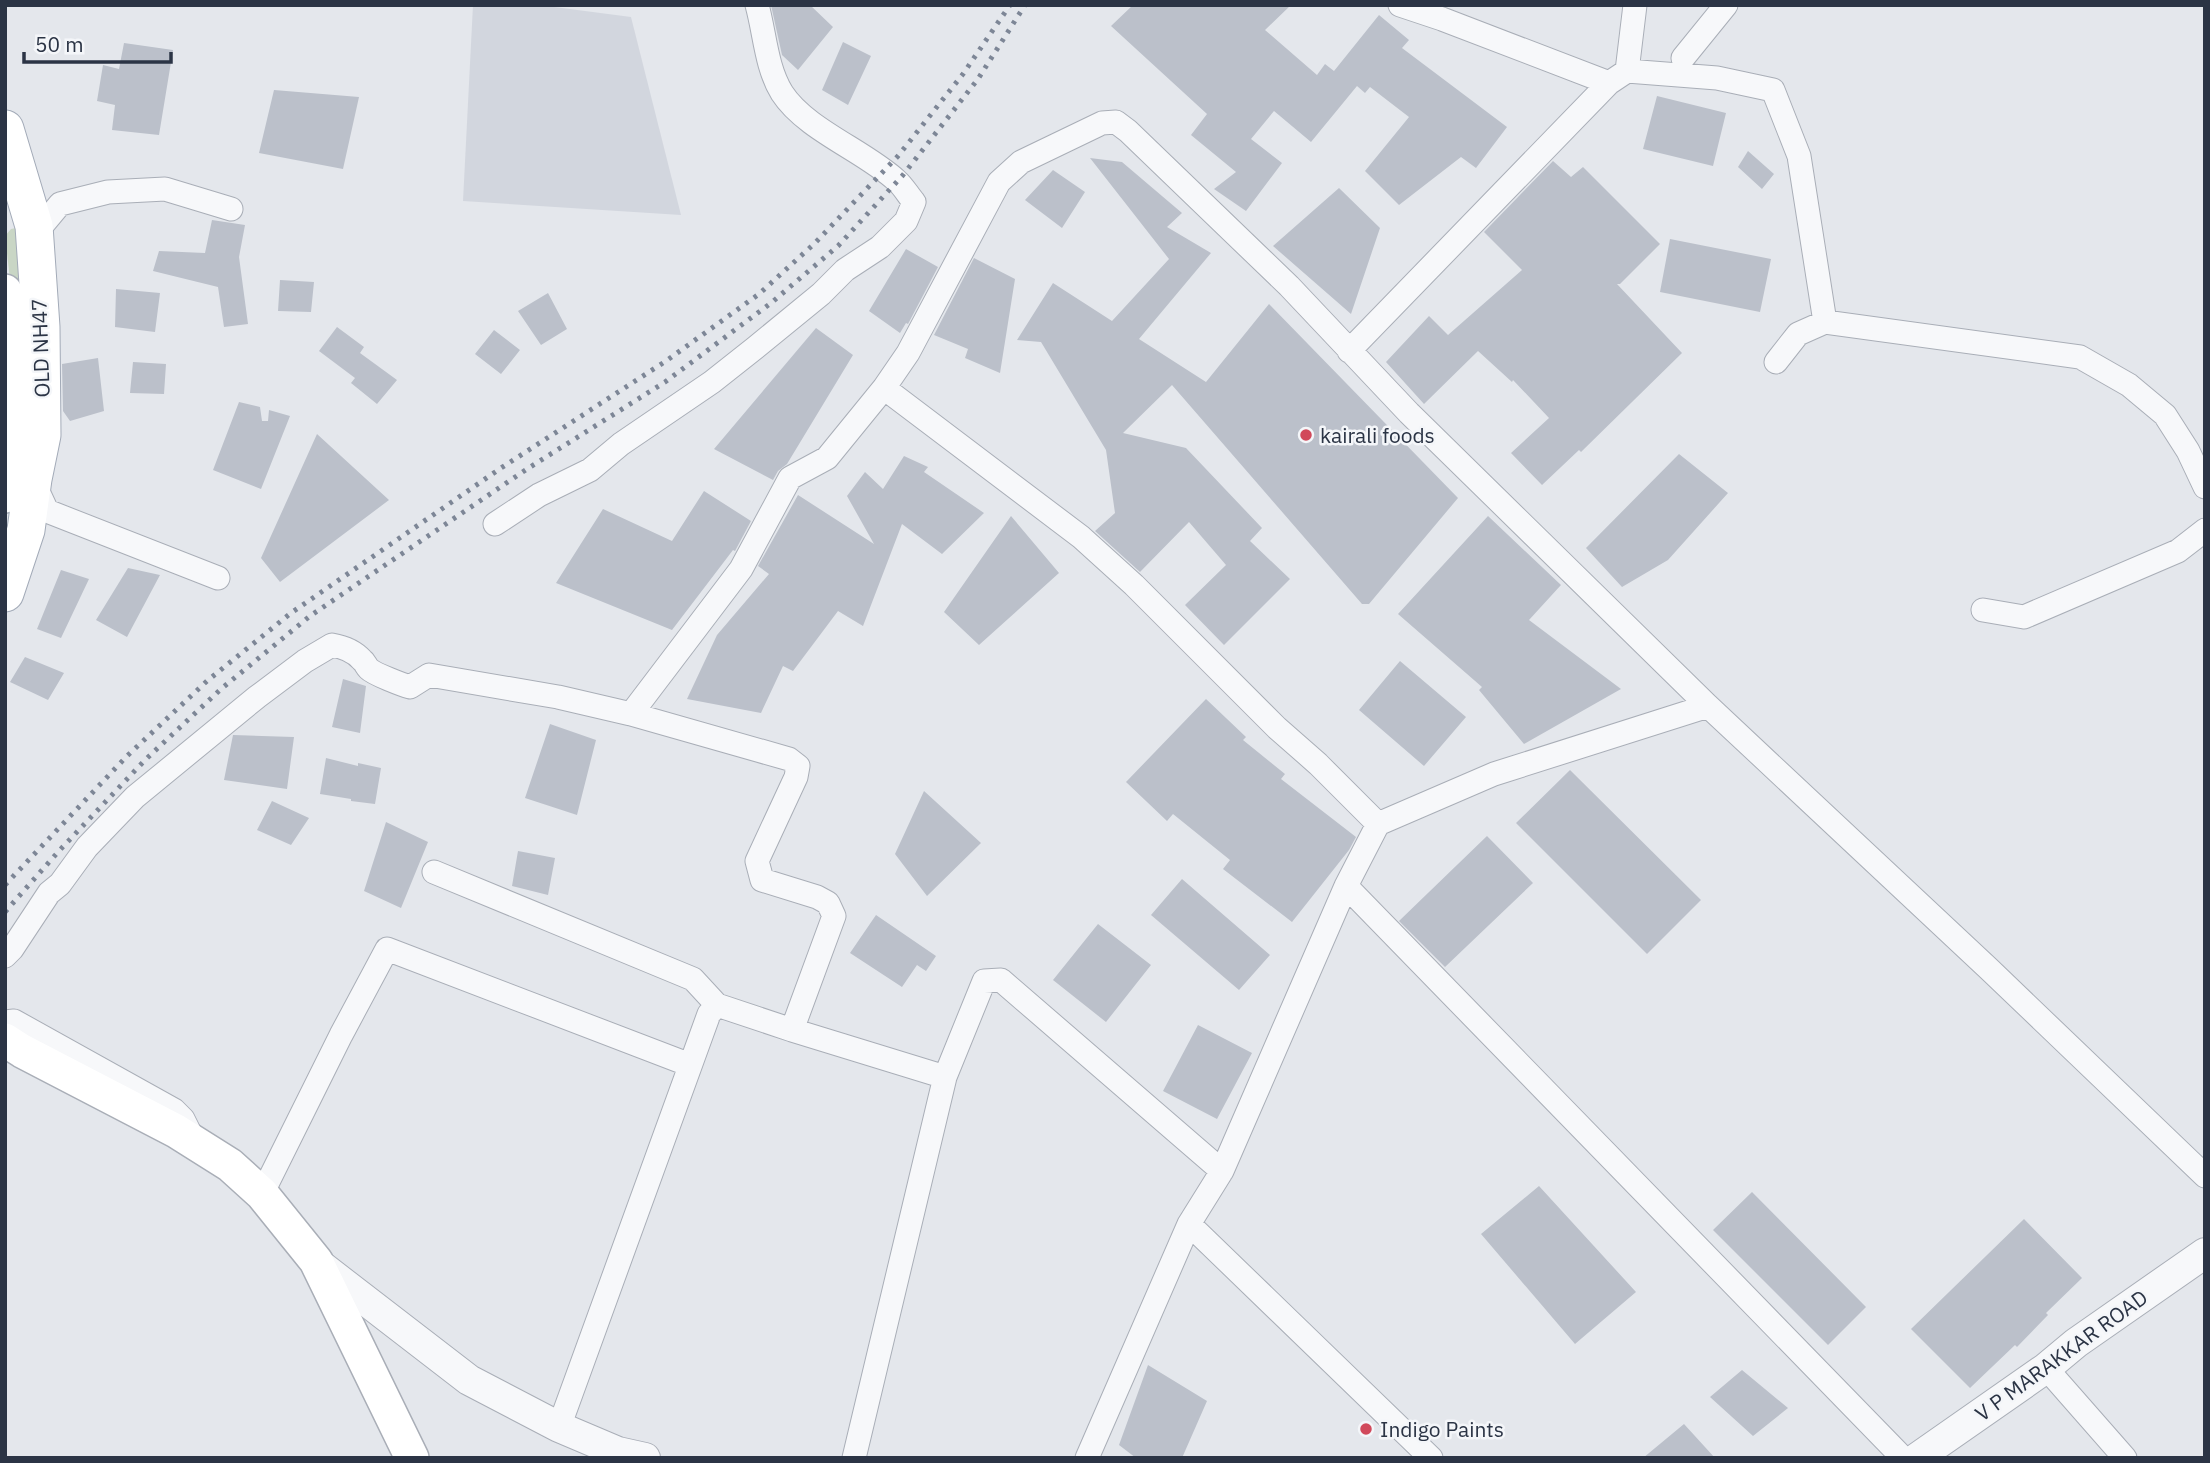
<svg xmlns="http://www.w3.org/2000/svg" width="2210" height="1463" viewBox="0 0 2210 1463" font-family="'IBM Plex Sans',sans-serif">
<rect width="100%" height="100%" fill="#e4e7ec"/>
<path fill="#d2d6de" d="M473,5h66l92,12 50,198 -218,-14z"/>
<path fill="#c9d6c5" d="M16,228l8,11 -9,84 -10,-87 6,-7z"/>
<path fill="#bbc0ca" d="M771,5h39l23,22 -35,43 -16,-15z
M1133,5h158l-26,25 52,45 8,-11 9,7 45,-56 30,25 -7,8 105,79 -31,41 -15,-11 -62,48 -34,-34 44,-54 -39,-30 -5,6 -8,-7 -46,56 -37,-31 -23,28 31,24 -36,48 -32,-22 22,-17 -45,-37 16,-21 -96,-88z
M843,42l28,14 -23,49 -26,-15z
M124,43l49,7 -14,85 -47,-5 3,-25 -18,-4 6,-36 16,4z
M274,90l85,7 -16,72 -84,-16z
M1657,96l69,17 -13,53 -70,-17z
M1748,151l26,23 -12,15 -24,-22z
M1090,158l32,4 60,51 -15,14 44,26 -72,86 67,43 63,-78 189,194 -89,106h-7l-190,-219 -49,48 63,15 76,80 -12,13 40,38 -66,66 -39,-40 41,-40 -37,-43 -49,50 -45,-41 20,-18 -9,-63 -65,-108 -24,-2 36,-57 59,38 57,-62z
M1553,161l18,16 12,-10 77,77 -40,40h-3l65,69 -101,99 -2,-2 -37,35 -31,-32 38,-35 -36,-38 -1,2 -34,-31 -54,53 -38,-42 43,-46 19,19 74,-65 -38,-38z
M1053,170l32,22 -23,36 -37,-28z
M1339,188l41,40 -29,86 -78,-68z
M212,220l33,5 -6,32 9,67 -24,3 -6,-40 -65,-16 6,-20 46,2z
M1670,239l101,20 -11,53 -100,-20z
M906,249l32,18 -30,57 -2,-1 -6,10 -31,-22z
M974,258l41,21 -15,94 -35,-15 3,-9 -34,-14z
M280,280l34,2 -3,30 -33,-1z
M116,289l44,4 -5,39 -40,-5z
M548,293l19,36 -26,16 -23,-34z
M337,327l27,20 -4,6 37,27 -20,24 -26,-21 4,-5 -36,-27z
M816,328l37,27 -66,109 -9,7 -5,9 -59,-31z
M494,330l26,20 -19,24 -26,-20z
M98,358l6,53 -34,10 -7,-10 -1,-47z
M133,362l33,2 -2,30 -34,-1z
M239,402l21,5 2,14h6l1,-11 21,6 -29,73 -48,-19z
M317,434l72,66 -109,82 -19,-24z
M1679,454l49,39 -60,67 -46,27 -36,-39z
M904,456l24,11 -4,5 60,41 -42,41 -40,-30 -39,102 -25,-15 -45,60 -10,-5 -22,47 -74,-14 30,-64 52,-61 -11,-8 40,-71 76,49 -27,-48 18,-24 18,17z
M704,491l47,30 -16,30 -2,-1 -61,80 -116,-47 47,-74 69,32z
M1011,516l48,57 -80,72 -35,-33z
M1488,516l73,69 -32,35 92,69 -97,55 -45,-54 3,-3 -84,-73z
M128,568l32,7 -33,62 -31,-17z
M61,570l28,9 -28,59 -24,-9z
M25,657l39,16 -16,27 -38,-18z
M1400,661l66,56 -42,49 -65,-56z
M343,679l23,7 -6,47 -28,-6z
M1206,699l40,38 -3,3 42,34 -4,5 75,58 -7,13 -57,72 -69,-53 7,-9 -57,-46 -6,7 -41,-39z
M550,724l46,16 -19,75 -52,-17z
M233,735l61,2 -7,52 -63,-9z
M326,758l32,8v-3l23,5 -6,36 -24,-3v-2l-31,-5z
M1570,770l131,130 -54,54 -131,-131z
M924,791l57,52 -54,53 -32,-42z
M272,801l37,17 -18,27 -34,-15z
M386,822l42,20 -27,66 -37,-17z
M1487,836l46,47 -88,84 -46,-46z
M518,851l37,7 -7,37 -36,-9z
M1182,879l88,76 -31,35 -88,-75z
M876,915l60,41 -10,15 -9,-6 -15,22 -52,-34z
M1098,924l53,41 -45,57 -53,-42z
M1198,1025l54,28 -35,66 -54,-28z
M1539,1186l97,106 -61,52 -94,-110z
M1752,1192l114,115 -38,38 -115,-115z
M2024,1219l58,59 -36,35 2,2 -31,32 -2,-2 -45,43 -59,-59z
M1148,1365l59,36 -25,57h-46l-17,-13z
M1742,1370l46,38 -35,28 -43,-39z
M1684,1424l31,34h-72z"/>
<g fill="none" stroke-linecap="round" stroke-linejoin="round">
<defs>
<path id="minor" d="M1400,5l42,14 167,64
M1683,58l43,-53
M1627,71l90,7 56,12 26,66 26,166
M35,234l25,-30 48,-12 57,-3 66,20
M1349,351l260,-268 18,-12 8,-66
M1776,362l22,-28 27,-12 255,35 49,28 36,30 23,36 17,36
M884,388l197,149 53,48 143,143 41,36 60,60
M35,485l12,26 171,67
M495,524l44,-29 51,-25 31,-26 91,-62 43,-34 66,-54 24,-24 35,-23 26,-26 8,-19c-6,-7 -11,-16 -17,-21 -32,-30 -91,-51 -115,-88 -16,-26 -17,-59 -25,-88
M1983,610l41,7 154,-66 27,-21
M631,714l110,-145 49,-91 37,-20 57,-70 24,-35 91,-171 22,-20 81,-39 14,-1 12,9 161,155 120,127 299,293 281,263 216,207
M434,872l259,107 24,26
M1346,886l557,572
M5,956l7,-7 37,-56 11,-9 27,-37 48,-50 122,-100 48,-36 27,-16c12,2 22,6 30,15 3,2 4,6 7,9 5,5 34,16 41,18l19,-12 129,22 73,17 158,45 9,7 -2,11 -39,84 5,19 55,17 11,6 6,13 -42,114
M5,1022l9,-1 160,89 9,9 9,18
M945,1077l39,-96 17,-1 221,191 -33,53 -102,234
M1222,1171l124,-285 32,-62 116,-50 214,-68
M262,1194l79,-159 46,-86 303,116
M1189,1224l242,234
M2046,1368l79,90
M559,1427l150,-413 8,-9 75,25 153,47 -91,381"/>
<path id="tertiary" d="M316,1262l153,118 90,47 59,25 27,6
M1917,1458l129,-90 30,-25 129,-90"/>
<path id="secondary" d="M5,291l12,45 2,47 -2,59 -12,54
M5,1040l17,11 154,80 54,34 32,29 54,67 96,197"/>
<path id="primary" d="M5,593l21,-63 7,-51 9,-44 -1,-108 -7,-101 -29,-97"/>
</defs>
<use href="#minor" stroke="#a9aeb7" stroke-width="25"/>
<use href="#tertiary" stroke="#a9aeb7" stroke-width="32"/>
<use href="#secondary" stroke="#a9aeb7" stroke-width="36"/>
<use href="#primary" stroke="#a3abb8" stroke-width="39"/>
<use href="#minor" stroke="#f7f8fa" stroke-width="23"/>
<use href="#tertiary" stroke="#f7f8fa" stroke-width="30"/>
<use href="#secondary" stroke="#fff" stroke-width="33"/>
<use href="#primary" stroke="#fff" stroke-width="37"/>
<path stroke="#7d8696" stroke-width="5" stroke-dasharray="3.5 7" stroke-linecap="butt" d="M5,885l122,-129 80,-75 84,-68 210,-145 165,-107 93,-67 56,-51 83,-87 65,-82 47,-69
M5,912l53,-60 87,-92 76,-71 89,-73 217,-147 138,-87 106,-79 67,-57 65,-71 75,-96 47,-74"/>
</g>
<g fill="#d1495b" stroke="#f4f6f9" stroke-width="2.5">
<circle cx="1306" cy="435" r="7"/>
<circle cx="1366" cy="1429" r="7"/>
</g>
<g text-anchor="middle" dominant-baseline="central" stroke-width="5" stroke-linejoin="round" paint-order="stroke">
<g font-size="21" fill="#2b3445" stroke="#f4f6f9">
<text transform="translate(40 348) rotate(-92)">OLD NH47</text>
<text transform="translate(2061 1355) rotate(-36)">V P MARAKKAR ROAD</text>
</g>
<g font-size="21" fill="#2b3445" stroke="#f4f6f9" text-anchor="start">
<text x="1320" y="435">kairali foods</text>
<text x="1380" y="1429">Indigo Paints</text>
</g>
</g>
<rect width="2210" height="1463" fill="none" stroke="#2b3445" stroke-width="14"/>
<path d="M24 52v10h147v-10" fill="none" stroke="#2b3445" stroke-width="3.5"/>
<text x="35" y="52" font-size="21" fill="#2b3445" stroke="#f4f6f9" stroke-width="5" paint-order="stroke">50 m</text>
</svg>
